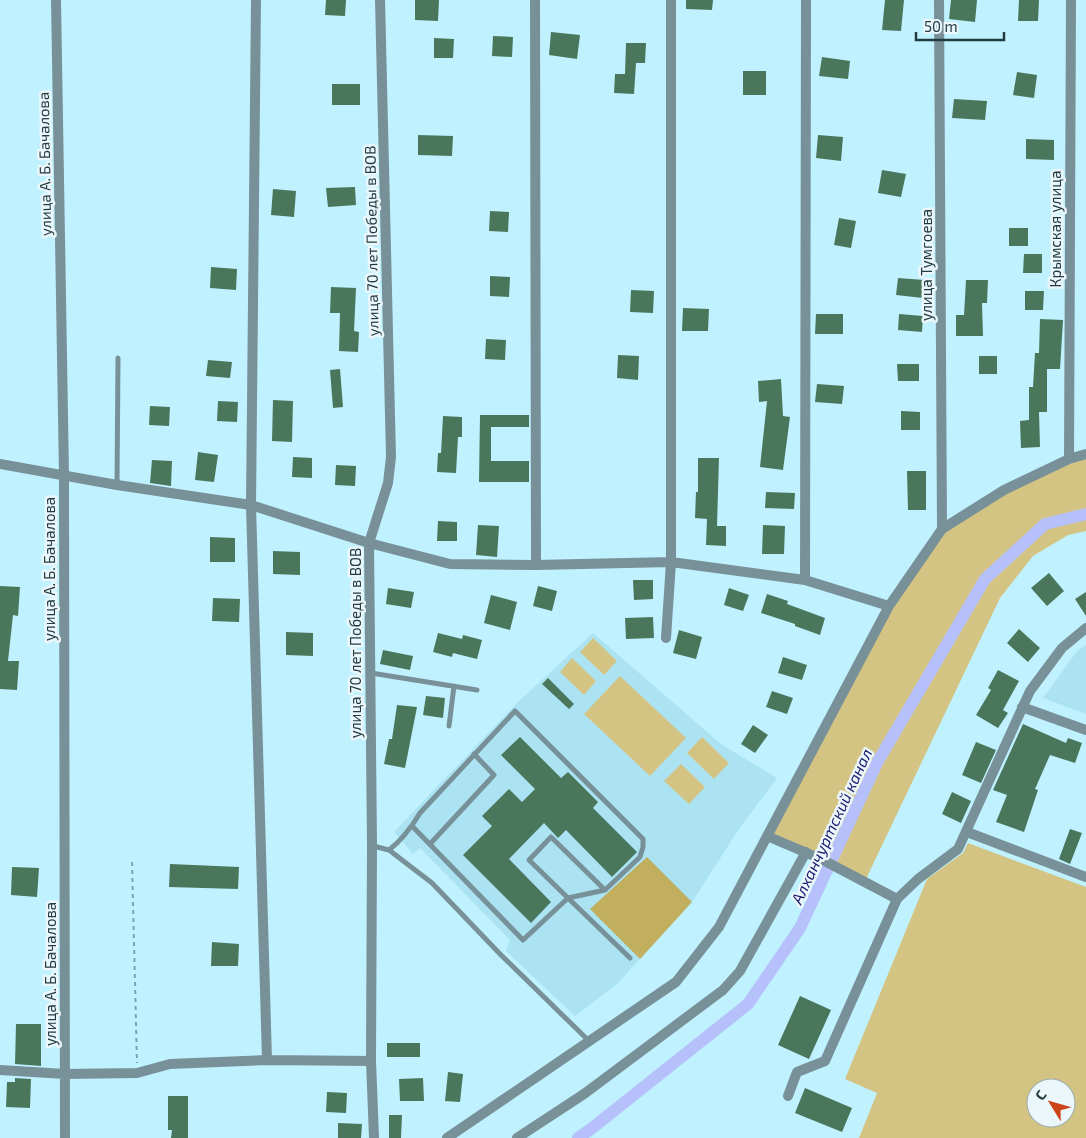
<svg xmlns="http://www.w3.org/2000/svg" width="1086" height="1138" viewBox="0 0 1086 1138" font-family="'Exo 2',sans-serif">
<rect width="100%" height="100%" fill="#c0f1ff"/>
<path fill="#abe3f3" d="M593,633l128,111 56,34 -40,54 -45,70 -75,82 -42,32 -69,-65 4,-11 -90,-92 -7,6 -19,-22 124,-130z
M1086,645v69l-43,-16 35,-48z"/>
<path fill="#d4c483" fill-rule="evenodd" d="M1086,454v77l-18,4 -35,21 -33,42 -135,283 -98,-45 122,-230 53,-77 62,-39z
M593,638l24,23 -13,14 -24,-23z
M572,658l24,23 -12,14 -24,-23z
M620,676l66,62 -36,38 -66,-62z
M702,737l27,26 -15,16 -27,-26z
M681,764l24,23 -16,17 -25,-23z
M968,843l118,44v251h-227l18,-45 -32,-14 82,-200 36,-26zM1036,1088h30v30h-30z"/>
<path fill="#c2af5e" d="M647,857l45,45 -52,57 -50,-50z"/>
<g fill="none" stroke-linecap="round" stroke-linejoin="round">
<path stroke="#b6c1fb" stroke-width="12" d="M578,1138l13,-9 157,-125 52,-76 78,-167 107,-182 60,-55 41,-10"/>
</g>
<path fill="#4a775c" d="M326,0h20l-1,16 -20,-1z
M415,0h24l-1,21 -23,-1z
M686,0h27l-1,10 -26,-1z
M885,0h19l-3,31 -19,-1z
M951,0h26l-2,22 -26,-3z
M1019,0h20l-1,21h-20z
M551,32l29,3 -3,24 -28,-4z
M493,36l20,1 -1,20 -20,-1z
M434,38l20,1 -1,19h-19z
M626,43h20l-1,20h-9l-2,31 -20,-1 1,-19h10z
M822,57l28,4 -2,18 -29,-3z
M743,71h23v24h-23z
M1017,72l20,3 -3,23 -21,-3z
M332,84h28v21h-28z
M954,99l33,2 -2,19 -33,-2z
M418,135l35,1 -1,20 -34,-1z
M818,135l25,2 -2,24 -25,-3z
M1026,139l28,1v20l-28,-1z
M882,170l24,4 -5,23 -23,-4z
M355,187l1,18 -28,2 -2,-19z
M273,189l23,2 -2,26 -23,-2z
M490,211l19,1 -1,20 -19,-1z
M839,218l17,3 -5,27 -17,-3z
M1009,228h19v18h-19z
M1024,254h18v19h-19z
M211,267l26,2 -1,21 -26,-2z
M490,276l20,1 -1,20 -19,-1z
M898,278l26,2 -1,18 -27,-3z
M966,280h22l-1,23h-5l1,33h-27v-21h8z
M331,287l25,1 -2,43 5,1 -1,20 -19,-1 1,-38h-10z
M631,290l23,1 -1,22 -23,-1z
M1025,291h19l-1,19h-18z
M683,308l26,1 -1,22h-26z
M816,314h27v20h-28z
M899,314l24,2 -1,16 -24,-2z
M1040,319l23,1 -3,49h-13v43h-8l1,35 -19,1 -1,-27 9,-1v-33h4l2,-34h4z
M486,339l20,1 -1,20 -20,-1z
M618,355l21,1 -1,24 -21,-2z
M979,356h18v18h-18z
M208,360l24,2 -2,16 -24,-2z
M897,364h22v17h-21z
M340,369l3,38 -10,1 -3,-38z
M781,379l2,37 7,1 -7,53 -23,-3 7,-66 -8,1 -1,-21z
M817,384l27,2 -2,18 -27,-2z
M273,400l20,1 -1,41 -20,-1z
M218,401l20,1 -1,20 -20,-1z
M150,406l20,1 -1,19 -20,-1z
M901,411l19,1v18h-19z
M480,415h49v12h-38v34h38v21h-50z
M443,416l19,1v20h-4l-2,36 -19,-1 1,-19h3z
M198,452l20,3 -4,27 -19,-2z
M293,457l19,1v20l-20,-1z
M698,458h21l-2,68h9v20l-20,-1 1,-26 -12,-1 1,-26h2z
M152,460l20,1 -1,25 -21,-3z
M336,465l20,1 -1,20 -20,-1z
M907,471h19v39h-18z
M766,492l29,1 -1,16 -29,-1z
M438,521l19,1v19h-20z
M478,525l21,1 -2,31 -21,-2z
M763,525l22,1 -1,28h-22z
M210,537l25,1v24h-25z
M273,551l27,1v23l-27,-1z
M1049,573l15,18 -17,15 -16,-18z
M633,580h20v19l-19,1z
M0,586l20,1 -2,29 -5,-1 -5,46h11l-2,29 -17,-1z
M538,586l19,5 -5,20 -19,-5z
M388,588l26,4 -3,16 -25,-4z
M729,588l20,7 -6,16 -19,-6z
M1086,592v24l-11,-17z
M767,594l21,7 -1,3 38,14 -5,17 -25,-9v-2l-34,-11z
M491,595l26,7 -7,28 -26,-7z
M213,598l27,1 -1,23 -27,-1z
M653,617l1,21 -28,1 -1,-21z
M1019,629l21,19 -12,14 -21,-19z
M679,630l23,7 -6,22 -23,-6z
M286,632l27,1v23l-27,-1z
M438,633l24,6 1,-4 19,5 -5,19 -24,-6 -1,4 -19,-5z
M383,650l30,6 -3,14 -30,-6z
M783,657l24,8 -5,15 -24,-7z
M998,670l21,11 -16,29 5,3 -10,15 -22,-13 15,-25 -3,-2z
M548,678l26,26 -5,5 -27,-25z
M772,691l21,7 -6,16 -21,-7z
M426,696l19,2 -2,20 -20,-3z
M397,705l20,2 -12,61 -21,-4 5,-25h3z
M1023,724l43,19 2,-5 14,5 -7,20 -25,-8 -15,34 3,1 -14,42 -28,-10 11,-27 -14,-5z
M753,725l15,10 -13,18 -14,-9z
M520,737l41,41 7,-6 30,30 -5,6 44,44 -25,25 -46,-47 -8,8 -14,-15 -35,36 42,43 -20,21 -68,-68 29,-29 -10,-10 27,-27 13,13 13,-13 -34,-34z
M976,742l20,8 -15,33 -19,-8z
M952,792l19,9 -10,22 -19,-9z
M1070,829l12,4 -12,31 -11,-5z
M170,864l69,3 -1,22 -69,-2z
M12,867l27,1 -2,29 -26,-2z
M212,942l27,2 -1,22h-27z
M800,996l31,14 -22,49 -31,-14z
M16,1024h25v42l-26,-2z
M387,1043h33v14h-33z
M448,1072l15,2 -3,28 -15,-1z
M15,1078l16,1 -1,29 -24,-1 1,-25h8z
M423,1078l1,23h-24l-1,-22z
M805,1088l47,20 -10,24 -47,-19z
M327,1092l20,1 -1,20 -20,-1z
M168,1096h20v42h-17l1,-8h-4z
M389,1115h13l-1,23h-12z
M338,1123l24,1 -1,14h-23z"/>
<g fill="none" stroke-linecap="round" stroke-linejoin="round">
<path stroke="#7ca4ae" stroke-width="2" stroke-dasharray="4 4" stroke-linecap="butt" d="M132,862l5,201"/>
<path stroke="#789198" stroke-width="5" d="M117,485l1,-127
M371,673l106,17
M449,726l5,-40
M412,826l111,114 45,-42 62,60
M430,844l64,-69 -20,-21
M373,846l16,4 43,33 69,72 88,86
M389,850c13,-10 22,-22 31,-37l95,-102 128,128v8l-3,10 -35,33 -54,-53 -22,23 39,38 37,-8"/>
<path stroke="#789198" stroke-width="10" d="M56,0l8,475 1,663
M256,0l-5,505 16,555
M535,0l1,565
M939,0l3,529
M1069,459l2,-459
M0,464l117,21 134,20 118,38 81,21 86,1 135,-3 134,18 84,26
M805,580l1,-580
M666,638l5,-76v-562
M1022,707l64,23
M967,832l119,45
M767,836l54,23 76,40
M0,1070l65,4 72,-1 33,-9 97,-4 104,1
M788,1096l9,-24 28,-11 72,-162 21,-20 40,-30 72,-158 32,-43 24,-20
M374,1138l-3,-77 1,-215 -3,-303 19,-60 3,-26 -11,-457
M447,1138l229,-156 43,-55 170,-321 53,-77 62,-39 65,-31 17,-5
M517,1138l67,-44 139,-104 17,-19 66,-119"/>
</g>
<g text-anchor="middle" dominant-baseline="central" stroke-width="5" stroke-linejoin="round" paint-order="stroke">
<g font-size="15" fill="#223c42" stroke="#ebf7fa">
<text transform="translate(44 164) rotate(-91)">улица А. Б. Бачалова</text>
<text transform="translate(1055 229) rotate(-90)">Крымская улица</text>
<text transform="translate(371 241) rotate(-91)">улица 70 лет Победы в ВОВ</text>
<text transform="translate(926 265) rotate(-90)">улица Тумгоева</text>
<text transform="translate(49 569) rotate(-90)">улица А. Б. Бачалова</text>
<text transform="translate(355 643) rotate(-90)">улица 70 лет Победы в ВОВ</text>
<text transform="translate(50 974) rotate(-90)">улица А. Б. Бачалова</text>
</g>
<g font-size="16" font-style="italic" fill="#242273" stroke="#ebf7fa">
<text transform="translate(831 826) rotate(-65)">Алханчуртский канал</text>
</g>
</g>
<g transform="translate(1051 1103) rotate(307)"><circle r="24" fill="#ebf7fa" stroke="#9bacb0"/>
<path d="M0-4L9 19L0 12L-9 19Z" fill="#cc4418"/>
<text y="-8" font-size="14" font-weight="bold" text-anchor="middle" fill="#223c42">С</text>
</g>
<path d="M916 32v8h88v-8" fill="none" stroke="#223c42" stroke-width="2.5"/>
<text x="924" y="32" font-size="15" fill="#223c42" stroke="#ebf7fa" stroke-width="4" paint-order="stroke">50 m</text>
</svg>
